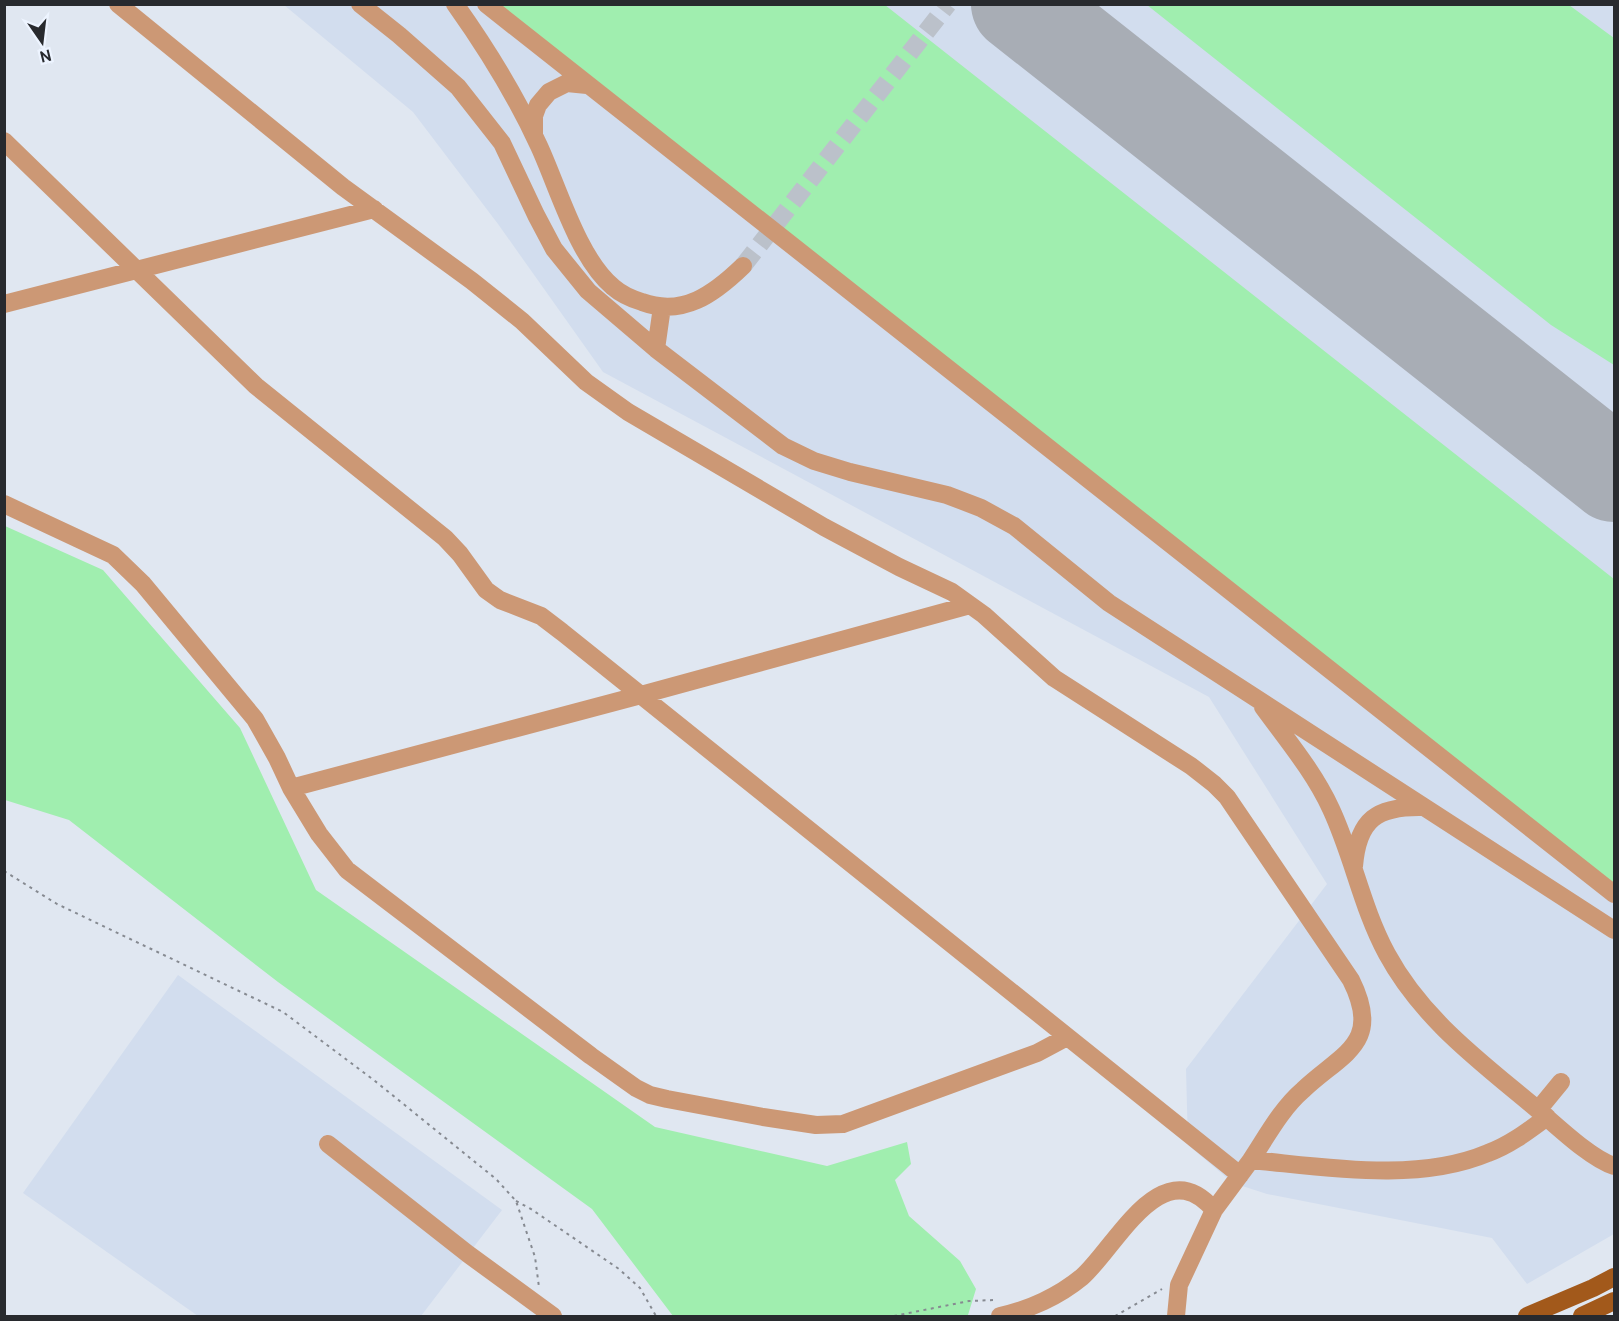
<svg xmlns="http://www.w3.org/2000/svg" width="1619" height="1321" viewBox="0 0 1619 1321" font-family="Cabin,sans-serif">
<rect width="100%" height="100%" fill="#e0e7f1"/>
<path fill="#d2ddee" d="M284,5h1330v1229l-87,50 -35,-46 -225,-44 -34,-11 -45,-38 -2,-76 141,-185 -118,-187 -606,-325 -105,-148 -85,-112z
M178,975l324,235 -81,106h-223l-175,-123z"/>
<path fill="#a0eeaf" d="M486,5h399l729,574v315z
M1147,5h422l45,33v327l-63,-40z
M5,526l98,44 137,158 76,162 339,237 172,39 80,-24 4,22 -16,16 14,36 51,45 16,28 -8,26 -295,1 -81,-107 -314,-227 -209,-162 -64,-20z"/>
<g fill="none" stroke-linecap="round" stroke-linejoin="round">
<path stroke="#a8adb5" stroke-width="39" d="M1492,377l122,66"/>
<path stroke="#a8adb5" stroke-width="96" d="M1019,4l595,470"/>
<path stroke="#bbc1ca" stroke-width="18" stroke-dasharray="18 9" stroke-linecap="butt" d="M743,266l205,-262"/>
<path stroke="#868a91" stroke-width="2" stroke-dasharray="3 4.5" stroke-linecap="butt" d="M4,871l53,33 226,108 92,69 121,98 20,22 19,56 4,30
M516,1201l15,8 88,60 21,19 16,28
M894,1316l75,-15 26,-1
M1115,1316l47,-27"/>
<path stroke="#cc9875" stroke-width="18" d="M118,4l225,183 129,94 50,40 64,61 42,30 196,115 75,40 53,25 32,23 70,63 137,88 23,18 13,13 124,183c32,64 -9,73 -48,110 -22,19 -36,46 -52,70
M360,4l39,31 59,52 44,56 34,72 18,34 34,42 68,58 127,97 31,15 36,11 97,23 34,13 33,18 95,77 505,327
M455,4c32,45 61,92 84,142 19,41 39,112 74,141 8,7 19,12 29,15 41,15 72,-8 101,-36
M486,4l1128,890
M534,134v-18l4,-11 11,-13 18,-9 20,2
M4,141l252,245 189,152 15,16 26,36 14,10 41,16 21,16 678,543
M4,304l370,-95
M656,349l6,-42
M4,504l109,51 30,29 112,135 22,39 14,30 28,46 28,36 244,186 45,32 14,7 17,4 96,18 53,8 27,-1 194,-71 30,-16
M1263,707c24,33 51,65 68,102 22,47 31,99 56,145 34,63 90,105 144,150 22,18 58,54 83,62
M291,788l350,-93 329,-90
M1354,866c4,-47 23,-60 69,-59
M1538,1110l23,-28
M328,1144l140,110 85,62
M1214,1210l37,-50c75,7 166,23 237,-7 22,-8 40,-22 59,-36
M1000,1316c29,-6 59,-20 82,-39 34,-30 80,-128 132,-67l-35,75 -3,31"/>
<path stroke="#a2591b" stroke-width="18" d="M1527,1316l66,-28 21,-11
M1582,1316l32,-15"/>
</g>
<rect width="1619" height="1321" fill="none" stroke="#282a2e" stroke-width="12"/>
<g transform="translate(42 42) rotate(166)" stroke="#edf4ff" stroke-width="4.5" paint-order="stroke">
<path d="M0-4.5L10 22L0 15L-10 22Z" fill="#282a2e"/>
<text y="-9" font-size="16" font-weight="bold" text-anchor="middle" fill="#282a2e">N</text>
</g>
</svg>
